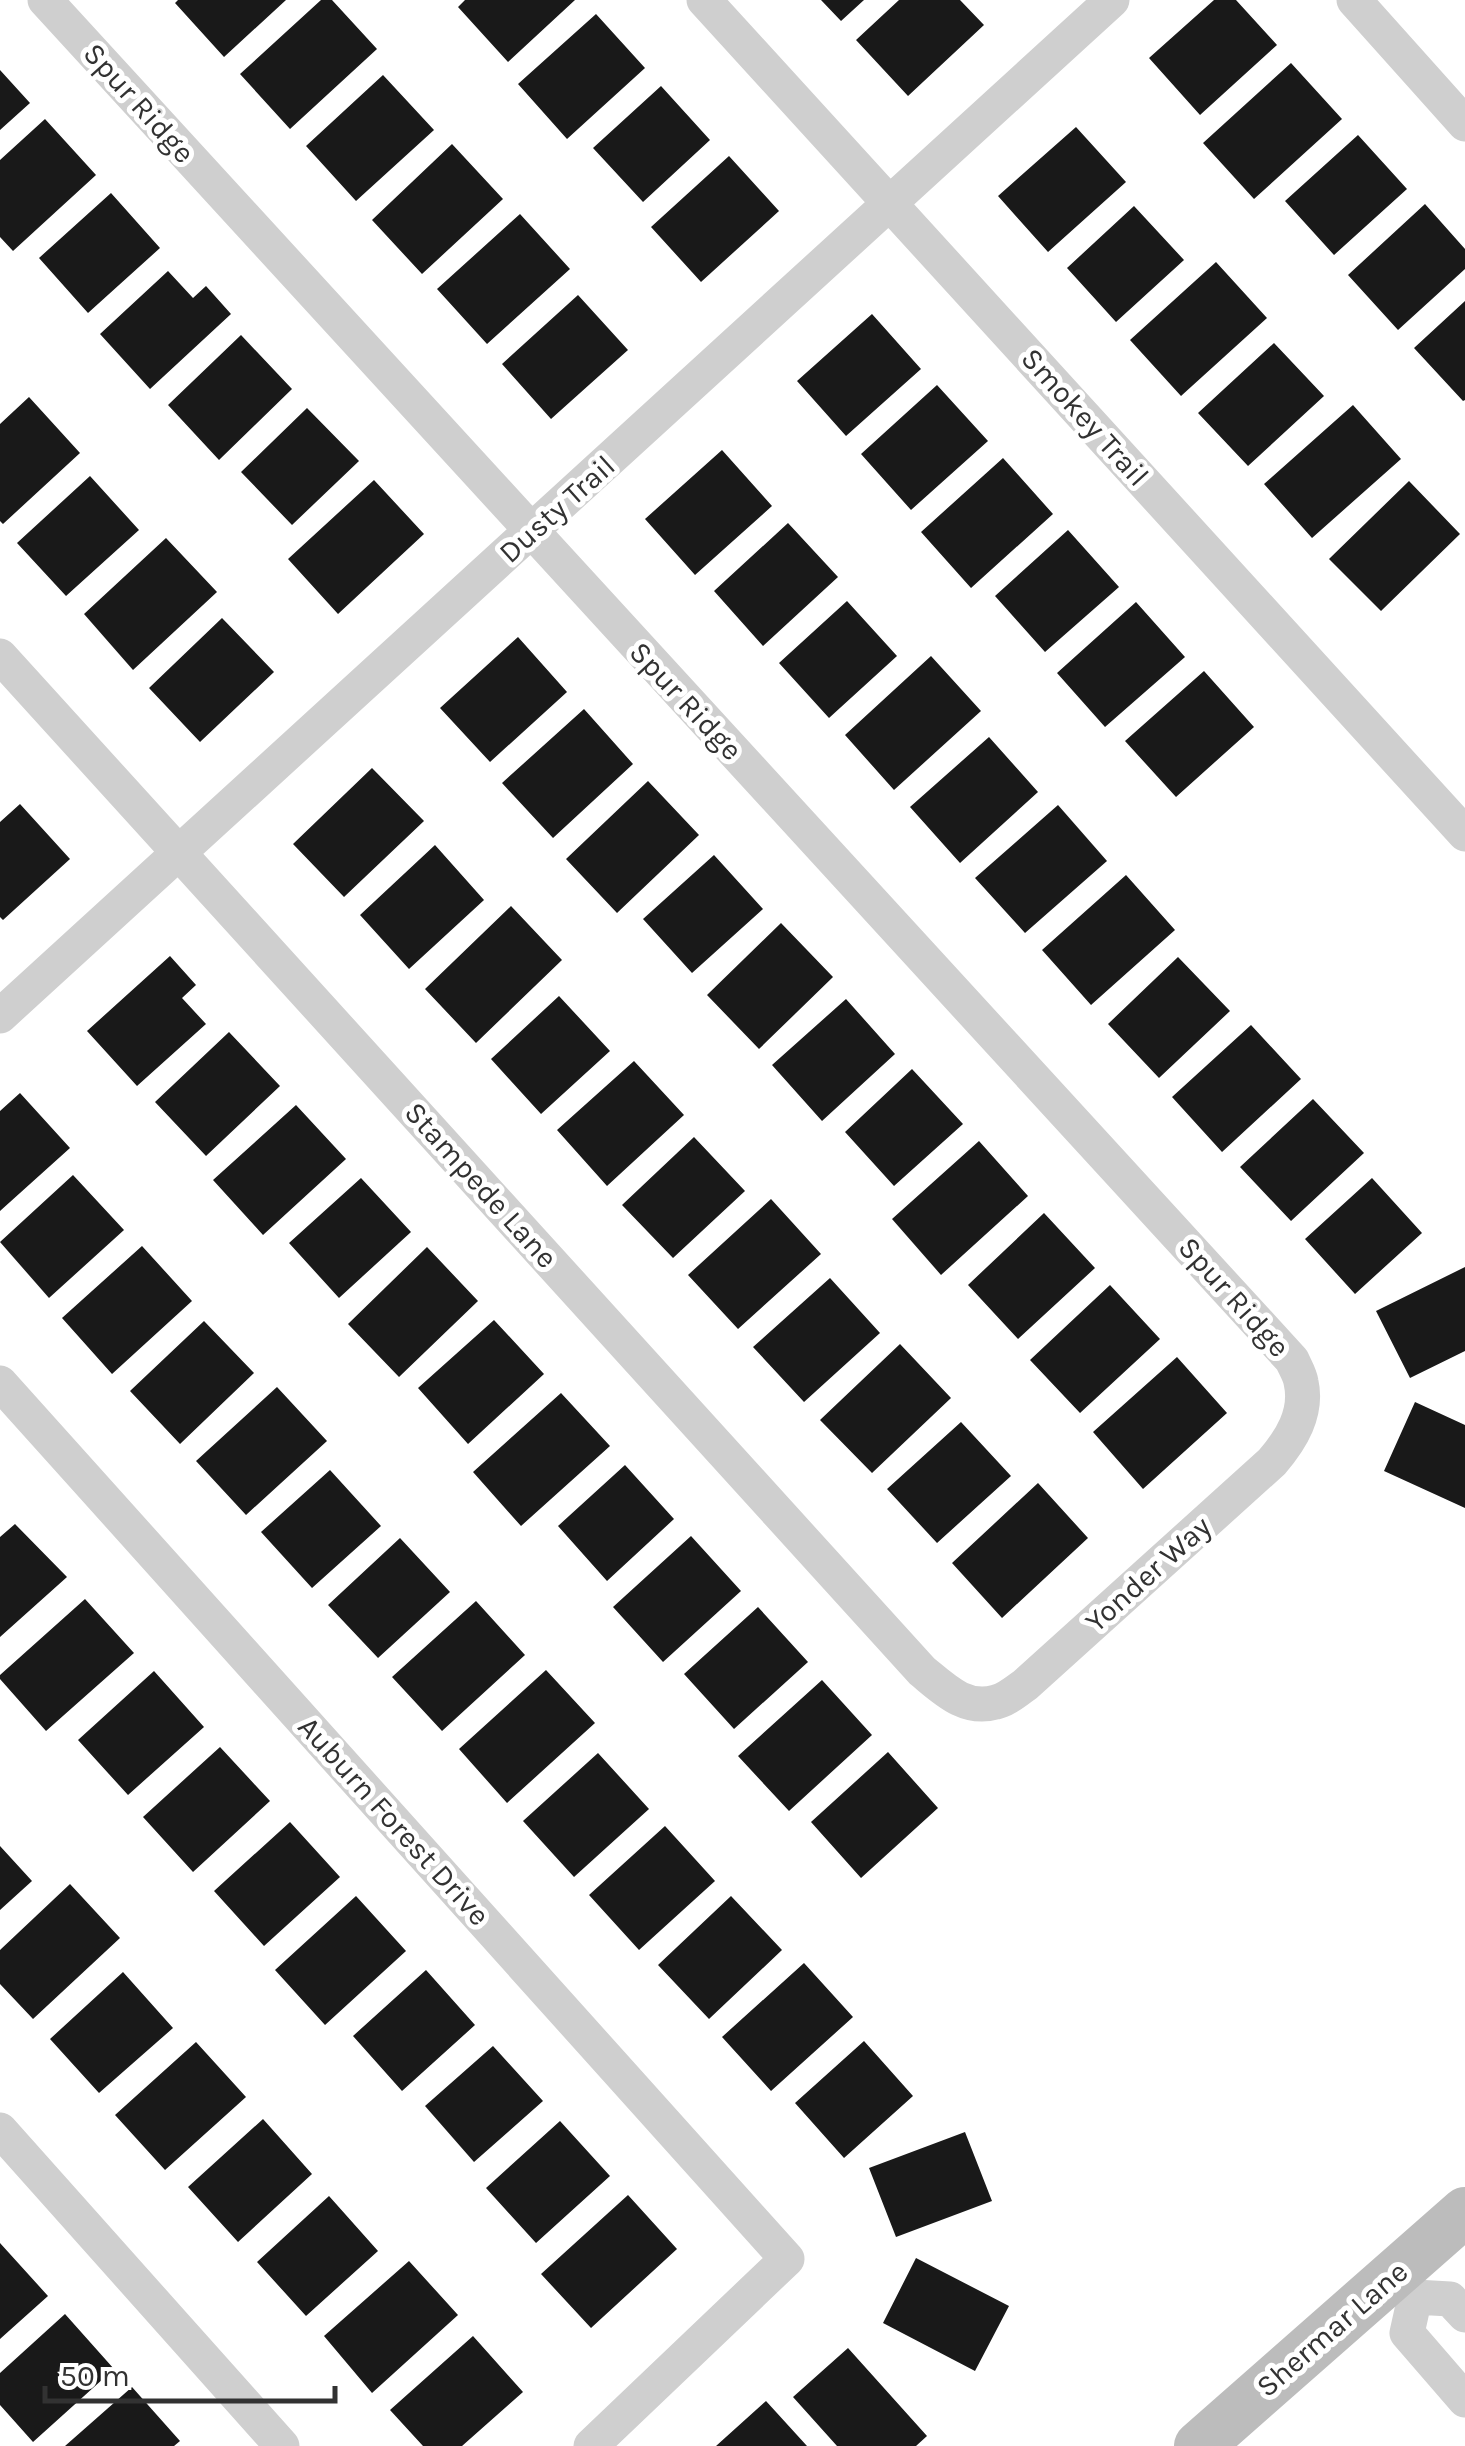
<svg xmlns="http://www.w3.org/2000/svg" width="1465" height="2446" viewBox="0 0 1465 2446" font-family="Karla,sans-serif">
<rect width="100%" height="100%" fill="#fff"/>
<path fill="#191919" d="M178,0h108l-62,57 -49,-54z
M321,0h11l45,49 -87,80 -50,-55z
M465,0h110l-67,62 -50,-55z
M821,0h43l-23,21z
M899,0h61l24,25 -76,71 -52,-56z
M1214,0h22l41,45 -77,70 -51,-57z
M596,14l49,54 -78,71 -49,-55z
M1291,63l51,56 -88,80 -51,-56z
M0,70l30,33 -30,27z
M383,75l51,55 -78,71 -50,-55z
M661,86l49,54 -67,62 -50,-54z
M45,119l51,56 -83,76 -13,-14v-77z
M1076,127l50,55 -78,70 -50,-56z
M1358,135l49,54 -73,66 -49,-54z
M452,144l51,55 -81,75 -50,-54z
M729,156l50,55 -78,71 -50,-55z
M111,193l49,55 -72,65 -49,-55z
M1425,204l40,45v20l-67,61 -50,-55z
M1134,206l50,54 -68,62 -49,-54z
M520,214l50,55 -83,75 -50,-55z
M1216,262l51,56 -86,78 -51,-56z
M168,271l25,27 13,-12 25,28 -81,75 -50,-55z
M578,295l50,55 -77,69 -49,-55z
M1465,301v99l-2,1 -49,-53z
M872,314l49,55 -75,67 -49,-55z
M241,335l51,54 -73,71 -51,-55z
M1274,343l50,53 -76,70 -50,-53z
M937,385l51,56 -77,69 -50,-56z
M29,397l51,56 -77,71 -3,-3v-97z
M1353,405l48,54 -89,79 -48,-54z
M307,408l52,53 -67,64 -51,-53z
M722,450l50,56 -77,69 -50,-56z
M1003,458l50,56 -82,74 -50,-56z
M90,476l49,54 -73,66 -49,-53z
M374,480l50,54 -86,80 -50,-55z
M1409,481l51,53 -79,77 -52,-52z
M788,523l50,54 -75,69 -49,-55z
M1068,530l51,57 -74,65 -50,-56z
M166,538l51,54 -84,78 -49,-56z
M847,601l50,55 -68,62 -50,-55z
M1136,602l49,55 -80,70 -48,-54z
M222,618l52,54 -74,70 -51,-54z
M518,637l49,55 -77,70 -50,-54z
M931,656l50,55 -87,79 -49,-55z
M1204,671l50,56 -78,70 -51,-56z
M584,709l49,55 -80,74 -51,-55z
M989,737l49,55 -78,71 -50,-56z
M372,768l52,53 -80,76 -51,-53z
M648,781l51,54 -82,78 -51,-54z
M20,804l50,55 -67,61 -3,-3v-95z
M1058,805l49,56 -82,72 -50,-55z
M435,845l49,55 -75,69 -49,-54z
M714,855l49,54 -71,64 -49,-54z
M1126,875l49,55 -84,75 -49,-55z
M511,906l51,54 -86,83 -51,-54z
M781,923l52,54 -74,72 -52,-54z
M170,956l26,29 -14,13 24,26 -69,62 -50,-55z
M1178,957l52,54 -71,67 -51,-54z
M559,996l51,55 -69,63 -50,-55z
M846,999l49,55 -73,67 -50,-56z
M1251,1025l50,54 -79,73 -50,-55z
M229,1032l51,54 -74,70 -51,-54z
M634,1061l50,54 -77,71 -50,-56z
M912,1069l51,55 -69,62 -49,-54z
M20,1093l50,55 -70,63v-100z
M1313,1099l51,54 -73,68 -51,-54z
M296,1105l50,54 -83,76 -50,-55z
M694,1137l51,54 -72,67 -51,-53z
M979,1141l49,55 -87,79 -49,-56z
M73,1175l51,55 -75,68 -49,-56z
M361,1178l50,54 -72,66 -50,-55z
M1372,1178l50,55 -67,61 -50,-55z
M771,1199l50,55 -83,75 -50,-54z
M1044,1213l51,55 -77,71 -50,-54z
M142,1246l50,55 -80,73 -50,-56z
M427,1247l51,54 -79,76 -51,-53z
M1465,1267v84l-55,27 -34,-67z
M830,1278l50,55 -76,69 -51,-55z
M1110,1285l50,54 -80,74 -50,-53z
M494,1320l50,54 -76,70 -50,-56z
M204,1321l50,52 -74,71 -50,-53z
M900,1344l51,54 -79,75 -52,-53z
M1177,1357l50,56 -84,76 -50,-57z
M277,1387l50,54 -81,74 -50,-54z
M561,1393l49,53 -89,80 -48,-54z
M1415,1402l50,23v83l-81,-37z
M961,1422l50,54 -74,67 -50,-54z
M625,1465l49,54 -67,62 -49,-55z
M330,1470l51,56 -69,62 -51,-56z
M1038,1483l50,55 -86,80 -50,-55z
M15,1524l52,53 -67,60v-100z
M691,1536l50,55 -78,71 -50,-55z
M400,1538l50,54 -72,66 -50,-53z
M85,1599l49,54 -88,78 -46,-52v-4z
M476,1601l49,54 -83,76 -50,-54z
M758,1607l50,55 -74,67 -50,-55z
M546,1670l49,53 -88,80 -48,-54z
M154,1671l50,56 -76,68 -50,-55z
M822,1680l50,55 -83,76 -51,-55z
M220,1747l50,54 -77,71 -50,-55z
M888,1752l50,56 -77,70 -50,-56z
M598,1753l51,56 -75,68 -51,-56z
M290,1822l50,55 -76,69 -50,-55z
M665,1826l50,55 -76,69 -50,-55z
M0,1846l32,35 -32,29z
M70,1884l50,54 -87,81 -33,-35v-34z
M356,1896l50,55 -81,74 -50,-55z
M731,1896l51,54 -73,69 -51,-54z
M804,1963l49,54 -82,74 -49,-54z
M426,1970l49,55 -73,66 -49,-55z
M123,1972l50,56 -74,65 -49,-54z
M864,2041l49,55 -69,62 -49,-55z
M196,2042l50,55 -81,73 -50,-55z
M493,2046l50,55 -69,61 -49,-56z
M263,2119l49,55 -74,68 -50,-55z
M560,2121l50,55 -74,67 -50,-55z
M965,2132l27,69 -96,36 -27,-69z
M628,2195l49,54 -86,79 -50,-54z
M329,2196l49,55 -72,65 -49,-54z
M0,2243l48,53 -48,43z
M916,2258l93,48 -34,65 -92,-48z
M409,2261l49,54 -86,78 -48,-57z
M65,2314l49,55 -81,73 -33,-37v-32z
M473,2336l50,56 -61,54h-39l-33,-36z
M848,2348l79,88 -11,10h-79l-44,-49z
M132,2387l48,54 -6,5h-109z
M766,2401l41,45h-91z"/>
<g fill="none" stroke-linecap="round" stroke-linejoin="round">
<path stroke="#cfcfcf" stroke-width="35" d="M704,0l761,834
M1354,0l111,124
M0,656l922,1015c22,18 43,40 74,31 10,-2 20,-11 29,-17l247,-223c19,-22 36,-49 29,-80 -1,-7 -6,-15 -9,-22l-1247,-1360
M0,1016l1112,-1016
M0,1383l787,876 -196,187
M0,2130l282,316
M1396,2272l19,25 -8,36 58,67
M1415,2297l35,2 15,16"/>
<path stroke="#bcbcbc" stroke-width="50" d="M1199,2446l266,-234"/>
</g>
<g text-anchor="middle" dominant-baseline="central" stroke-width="10" stroke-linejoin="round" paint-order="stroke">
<g font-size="30" fill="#323232" stroke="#fff">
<text transform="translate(139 103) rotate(48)">Spur Ridge</text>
<text transform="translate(1085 417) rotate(48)">Smokey Trail</text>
<text transform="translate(557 509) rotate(-42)">Dusty Trail</text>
<text transform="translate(686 701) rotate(47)">Spur Ridge</text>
<text transform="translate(481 1185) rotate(48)">Stampede Lane</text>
<text transform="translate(1234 1297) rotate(48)">Spur Ridge</text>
<text transform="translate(1148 1574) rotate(-42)">Yonder Way</text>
<text transform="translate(394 1821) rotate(48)">Auburn Forest Drive</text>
<text transform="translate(1332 2329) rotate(-41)">Shermar Lane</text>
</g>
</g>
<path d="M45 2386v15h290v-15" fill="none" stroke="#323232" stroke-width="5"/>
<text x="60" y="2386" font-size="30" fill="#323232" stroke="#ffffff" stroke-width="8" paint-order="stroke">50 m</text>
</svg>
